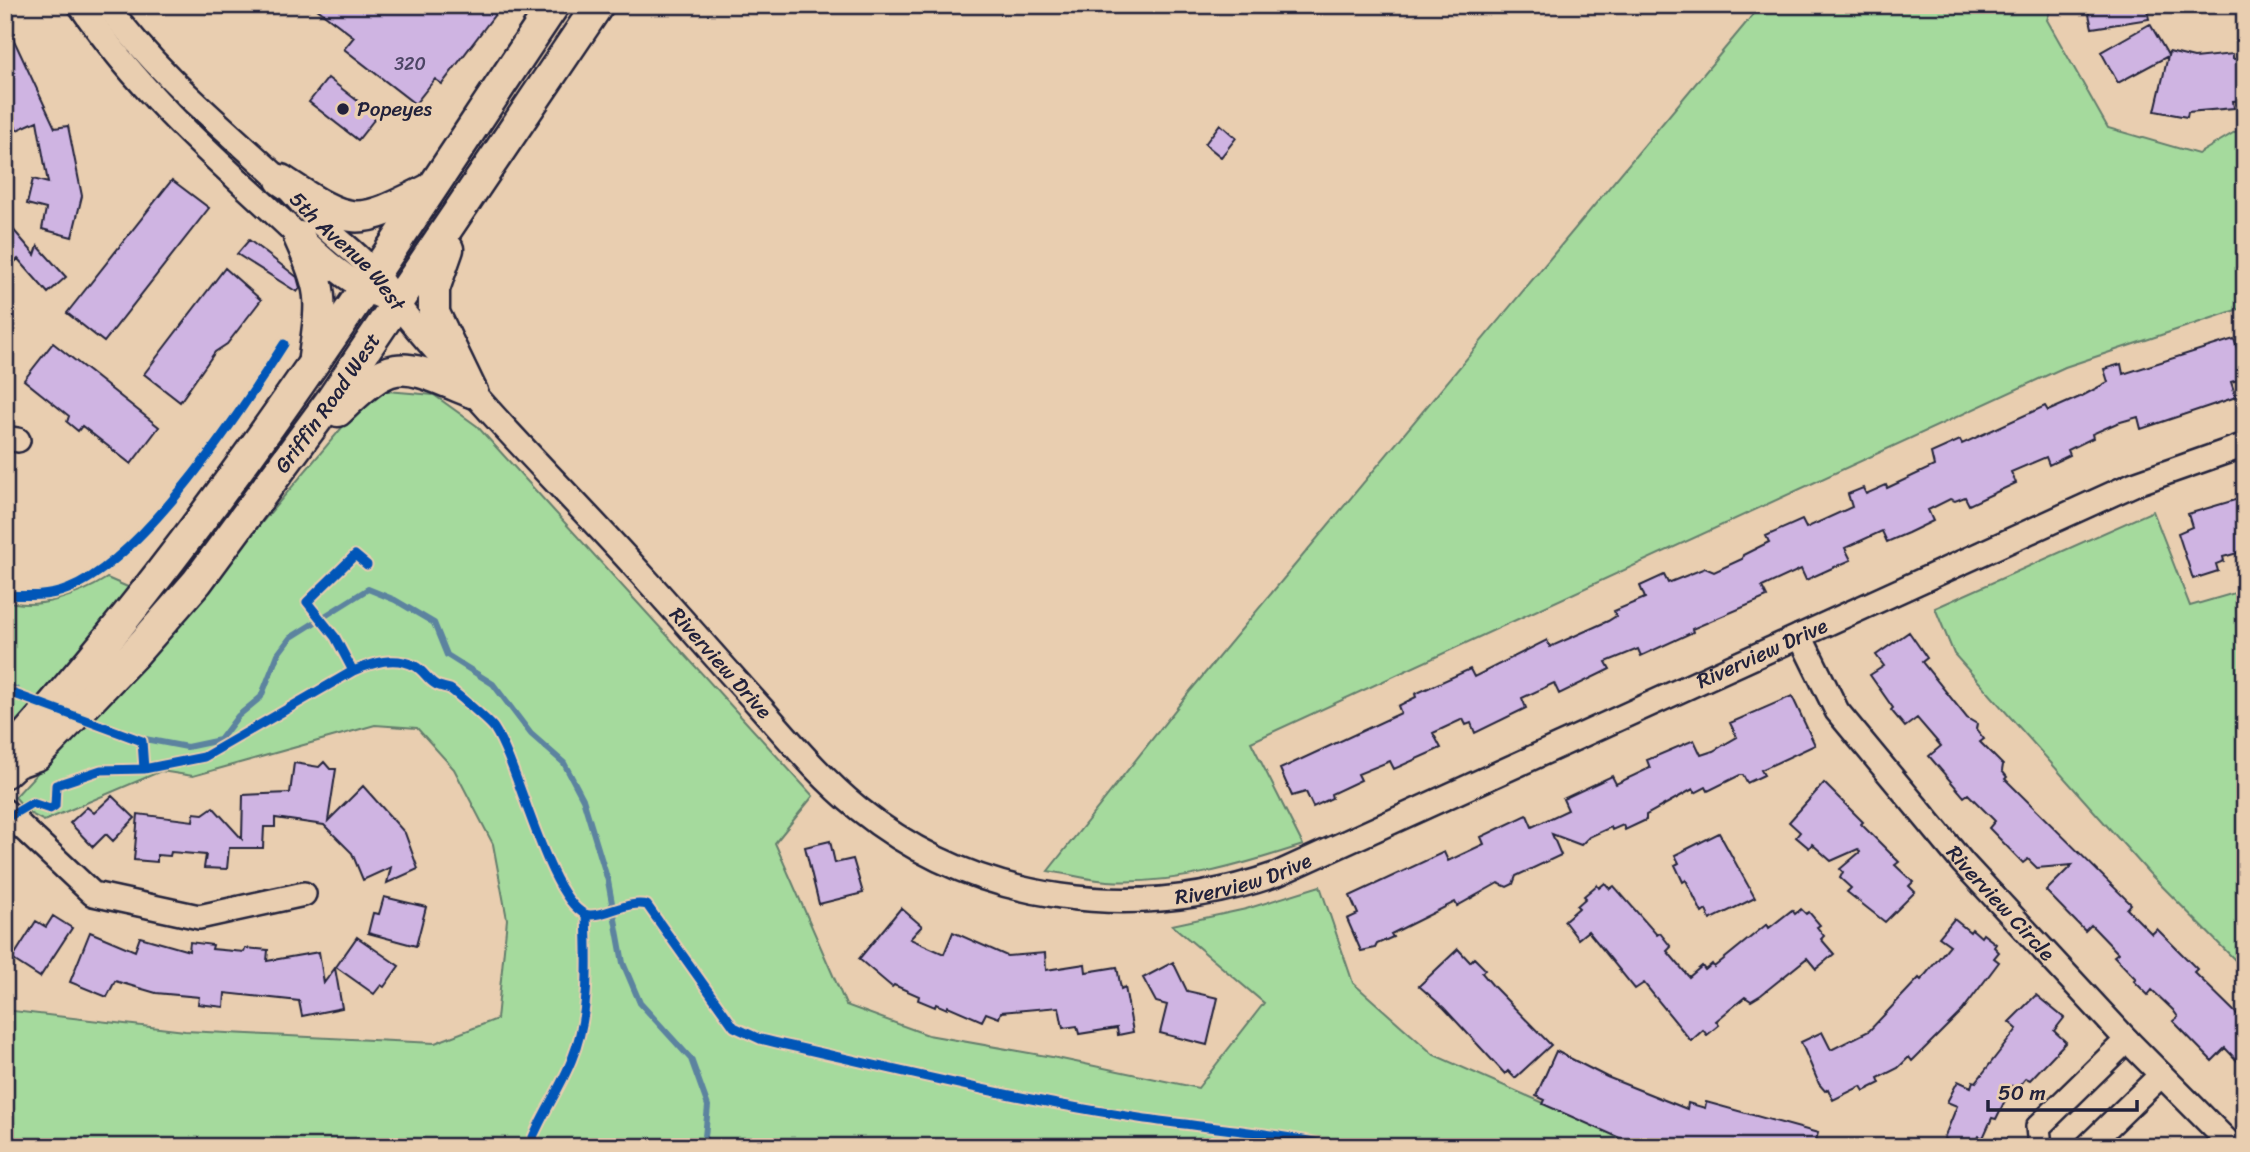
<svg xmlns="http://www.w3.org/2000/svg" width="2250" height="1152" viewBox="0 0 2250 1152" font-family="Sriracha,sans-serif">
<rect width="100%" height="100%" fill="#e9ceb0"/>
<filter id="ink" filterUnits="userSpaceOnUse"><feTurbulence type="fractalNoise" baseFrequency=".0143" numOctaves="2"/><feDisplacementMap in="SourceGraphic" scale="14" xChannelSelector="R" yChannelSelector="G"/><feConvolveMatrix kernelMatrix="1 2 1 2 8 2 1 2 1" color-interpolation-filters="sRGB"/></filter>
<g filter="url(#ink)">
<path fill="#a5da9d" stroke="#647e6c" stroke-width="2" d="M1761,5h291l-5,15 61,108 90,26 47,-28v181l-180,60 -814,375 52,103c-64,21 -128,40 -196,36 -19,-1 -39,-7 -59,-10l143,-181z
M387,391l47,4 43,31 336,370 -38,47 71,162 82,30 124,22 146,31 66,-85 -92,-78 74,-16 74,-23 33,97 81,72 210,92h-1639v-137l180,21 250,12 62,-24 10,-100 -14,-75 -39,-75 -37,-41 -42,-3 -182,51 -32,-5 -117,50 -15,-8 -14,-16 174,-188 177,-210z
M2153,511l37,95 55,-16v380l-96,-97 -195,-219 -19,-46z
M107,578l23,10 -125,153v-141c30,12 77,-6 102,-22z"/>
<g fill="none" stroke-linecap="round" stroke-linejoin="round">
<path stroke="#5c839f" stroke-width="6" d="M5,685l11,4
M145,739l42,8 33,-7 18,-24 23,-19 17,-43 12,-16 78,-49 27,11 39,23 13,32 46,29 38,50 33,29 19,36 25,82 15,82 17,40 51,56 17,47 -4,41"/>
</g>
<path fill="#cfb4e2" stroke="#22223b" stroke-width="2" d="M312,5h190l-60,79 -7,-5 -20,25 -71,-55 10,-12z
M2087,5h59l3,14 -57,9z
M5,21l50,107 13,-2 14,70 -10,41 -30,-8 4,-20 -19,-5 6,-25 15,4 -11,-62 -20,9 -12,-26z
M2150,24l18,31 1,-3 25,6 39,-4v5l12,-1v42l-12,1 1,7 -46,4 -1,5 -32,-6 13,-55 -50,27 -17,-31z
M328,78l49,38 -19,24 -49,-38z
M1220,124l16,14 -15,19 -16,-13z
M172,180l37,28 -105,134 -37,-29z
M5,220l30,35 3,-9 28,31 -18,16 -30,-34 -13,12z
M249,240l48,37 3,11 -3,4 -60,-38z
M225,268l36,32 -34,44 -12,8 -35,50 -36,-28z
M2234,339l11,33v6l-14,4 5,15 -95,32 -3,-12 -21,6 -25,11 1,4 -25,12 2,5 -21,10 -3,-8 -35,15 5,11 -28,13 -19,9 -4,-8 -10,4 -5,-2 -22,11 5,11 -25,12 -21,9 -5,-11 -37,17 6,12 -21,9 -24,11 -5,-11 -39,18 5,10 -75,32 1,3 -52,24 -3,-7 -32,13 4,7 -51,25 -5,-11 -32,15 4,10 -51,25 -4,-10 -5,2 -3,-6 -30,14 8,15 -47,21 -4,-8 -32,13 3,6 -30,14 1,4 -19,9 -7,-15 -14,4 -12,-27 121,-56 -3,-7 18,-9 -1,-3 55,-25 4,8 73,-37 3,7 58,-26 8,-5 -2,-5 31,-13 -5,-12 24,-11 4,8 37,-15 9,4 28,-13 1,-4 26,-13 -3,-6 36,-16 4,8 46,-21 -4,-13 15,-6 3,6 20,-9 1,3 47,-22 -3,-13 29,-13 2,4 83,-38 3,5 34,-15 26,-14 -4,-13 17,-5 2,10z
M53,343l106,84 -28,37 -49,-38 -4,5 -11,-9 2,-6 -45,-36z
M2245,497v54l-22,6 1,4 -8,3 2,7 -25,8 -15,-46 14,-6 -4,-13z
M1909,632l18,26 -5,4 45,56 10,6 -1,5 8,10 -4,3 23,23 -1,6 5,6 -2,2 126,125 -4,5 25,25 5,-5 40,40 -3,3 51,50v47l-20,-21 -13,13 -39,-40 5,-4 -5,-7 -21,-20 -4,5 -14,-14 2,-2 -22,-23 4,-3 -27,-28 -6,6 -39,-40 26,-26 -35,3 -9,-9 -5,4 -34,-35 6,-7 -27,-27 -4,3 -35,-41 12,-10 -24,-28 -12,9 -14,-17 2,-2 -23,-33 14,-9 -8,-11z
M1792,696l23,49 -54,25 3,5 -17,8 -4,-8h-3l-32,16 -2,-4 -11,6 -2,-4 -47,26v5l-21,10 -2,-5 -11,5 -1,-3 -22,10 -8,8 -29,-11 9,21 -45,21 -3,8 -6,3 -9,-4 -41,23 -2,-4 -64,32 2,3 -16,7 -2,4 -14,3 -14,-32 11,-5 -8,-18 94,-44 4,9 36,-17 -3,-7 46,-22 5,12 36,-17 -5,-11 49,-23 4,8 34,-16 -3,-8 47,-20 7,15 12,-4 24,-14 -7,-14z
M324,762l6,7h6l-8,52 35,-35 42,47 13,36 -31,14 4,-16 -28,13 -11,-27 -28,-28 -49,-7v9h-11l-1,21h-34l-2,21 -23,-1 2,-13 -35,-3 -1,4 -13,-1v7l-23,-2 4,-46 55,7 1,-8 9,1 10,-7 29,32 1,-44 47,-2 4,-30 25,4z
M1824,783l39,39 -2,2 38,38 -4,3 18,17 -4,4 6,6 -30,30 -38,-30 4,-4 -11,-10 3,-6 -3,-3 20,-17 -2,-3 -27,12 -19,-17 -3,4 -13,-11 4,-5 -11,-10z
M112,796l23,22 -22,23 -7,-7 -13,13 -23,-24 17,-16 7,6z
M1719,833l36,65 -45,22 -4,-10 -4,3 -16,-33 -3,2 -8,-17 4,-2 -4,-8z
M830,841l5,22 18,-4 10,34 -44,11 -14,-57z
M1605,883l5,6 4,-3 43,49 3,-2 11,14 -4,4 22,26 13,-11 3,4 7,-6 2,3 53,-43 2,4 23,-18 3,4 6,-5 5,5 3,-2 11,13 -3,2 7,9 -3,3 13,15 -18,15 -9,-11 -46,37 -10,6 -6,-4 -29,24 3,4 -12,10 -4,-5 -12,11 -47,-58 -9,6 -47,-58 -10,8 -14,-18 15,-13 -2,-2 9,-8 -2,-2 13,-11 2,3z
M384,897l42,10 -10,39 -48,-13 5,-20 6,1z
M901,908l21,18 -12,13 34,15 9,-22 54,24 38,-3 1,17 39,-6 1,8 31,-5 4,22 4,-2 8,45 -15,3 -1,-7 -38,6 -2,-8 -14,2 -4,-21 -58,5 -2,6 -13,-5 -4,8 -34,-15 -1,3 -11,-5 -1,3 -17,-7 1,-4 -25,-11 -2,2 -33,-28z
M53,916l19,12 -32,49 -28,-18 24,-38 10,6z
M1954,919l16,13 2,-3 9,8 2,-3 13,10 -2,3 5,5 -5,6 5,4 -37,49 -50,50 -3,-4 -11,11 -20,10 2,5 -16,8 -3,-5 -28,14 -5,-11 -3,2 -6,-7 -18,-42 21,-10 9,18 38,-19 50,-53 2,2 29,-35 -11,-8z
M90,932l45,19 5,-14 49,14 1,-9 23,3 -1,4 32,3 1,-4 23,2 -1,11 52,-9 5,31 11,-15 7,40 -40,8 -3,-15 -74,-8 -1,14 -26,-3 1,-7 -43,-4 -41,-12 -8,16 -37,-15z
M357,937l42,29 -15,21 -3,-2 -7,9 -38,-27z
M1458,949l12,13 4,-4 11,11 -3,4 12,14 57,58 -36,33 -7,-7 -3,3 -61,-66 -25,-22z
M1173,962l14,29 31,7 -11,47 -47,-12 7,-28 -11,-3 -13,-24z
M2036,995l28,23 -10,13 12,11 -36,38 -4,-2 -10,12 -4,-4 -16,33 -4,-1 -9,20 -4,-2 -5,11h-13l-17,-9 13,-32 -10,-4 11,-21 13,6 2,-6 3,1 41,-53 -8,-7z
M1556,1051l51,26 80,32 1,-6 17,5 1,-6 112,31 -4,14h-174l-97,-43 2,-4 -9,-4z"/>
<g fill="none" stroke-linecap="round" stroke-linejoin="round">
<defs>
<g id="minor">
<path d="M80,5c56,82 123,143 195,209 32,29 65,65 104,82"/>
<path id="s1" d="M107,5c48,66 109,116 169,171 15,14 27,31 42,45 18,18 41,33 57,53 9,9 15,21 23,31 22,29 47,56 71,83 56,64 117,124 174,188 40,44 79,89 119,133 30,34 61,71 97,100 119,96 277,114 418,65l857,-390 111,-39"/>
<path d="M5,438l13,2"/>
<path id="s2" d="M1800,636l37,75 126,152 164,177 106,107"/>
<path d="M5,811l88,83 106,23 105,-23"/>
<path d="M2040,1147l-2,-20 89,-87"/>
<path d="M2087,1147l74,-72"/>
</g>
<g id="major">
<path d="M281,180c71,47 74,47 149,9"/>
<path d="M299,237c25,55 23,61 15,120"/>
<path d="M448,249l-14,40v24l38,79"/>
<path d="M338,411c57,-56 62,-48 134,-19"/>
<path d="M15,763l6,-22c202,-226 364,-484 533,-736"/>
<path id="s3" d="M5,772l10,-9 22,-8 97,-101 63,-72 135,-183 266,-394"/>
</g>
</defs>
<use href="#minor" stroke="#22223b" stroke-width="28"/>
<use href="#major" stroke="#22223b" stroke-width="35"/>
<use href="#minor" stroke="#e9ceb0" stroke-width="23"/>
<use href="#major" stroke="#e9ceb0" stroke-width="30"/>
<defs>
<path id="cycleway" d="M5,595c21,1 44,2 63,-6 76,-30 172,-176 216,-245
M353,671l-18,-34 -28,-35 48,-47 12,10
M5,694l7,-1 130,48 2,28
M5,819l27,-16 18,6 5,-3 1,-21 45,-15 43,-1 60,-12 149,-86c20,-8 41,-16 62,-5 8,4 12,13 20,18 4,3 10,3 15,5 6,4 40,33 44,39 25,38 54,169 91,186 14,6 43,-15 62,-9l87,122 26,12c125,28 252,60 379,79 67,10 133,14 199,29
M529,1147c11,-31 31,-57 43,-88 18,-44 16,-97 14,-144"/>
</defs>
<use href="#cycleway" stroke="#e9ceb0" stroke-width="13"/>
<use href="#cycleway" stroke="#0057b8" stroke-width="9"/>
</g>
</g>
<circle fill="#22223b" stroke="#e9ceb0" stroke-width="2.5" cx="343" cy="109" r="7"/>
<g text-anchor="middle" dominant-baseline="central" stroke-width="7" stroke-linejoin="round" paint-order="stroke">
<g font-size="18" fill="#4d4665">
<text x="410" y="64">320</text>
</g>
<g font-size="21" fill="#22223b" stroke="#e9ceb0" text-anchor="start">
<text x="357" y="109">Popeyes</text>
</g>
<g font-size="21" fill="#22223b" stroke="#e9ceb0">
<text stroke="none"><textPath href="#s1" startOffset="345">5th Avenue West</textPath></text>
<text stroke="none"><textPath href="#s3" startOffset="494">Griffin Road West</textPath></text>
<text stroke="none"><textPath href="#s1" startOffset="2077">Riverview Drive</textPath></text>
<text stroke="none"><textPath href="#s1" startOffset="901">Riverview Drive</textPath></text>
<text stroke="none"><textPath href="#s1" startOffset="1510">Riverview Drive</textPath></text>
<text stroke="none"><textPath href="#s2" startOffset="336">Riverview Circle</textPath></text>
</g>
</g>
<rect width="2250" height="1152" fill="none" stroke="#e9ceb0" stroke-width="28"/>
<rect x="14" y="14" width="2222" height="1124" fill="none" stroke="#22223b" stroke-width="2.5" filter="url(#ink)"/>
<path d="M1988 1100v10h149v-10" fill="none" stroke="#22223b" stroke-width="3.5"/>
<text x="1998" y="1100" font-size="21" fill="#22223b" stroke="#e9ceb0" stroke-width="5" paint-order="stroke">50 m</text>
</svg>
